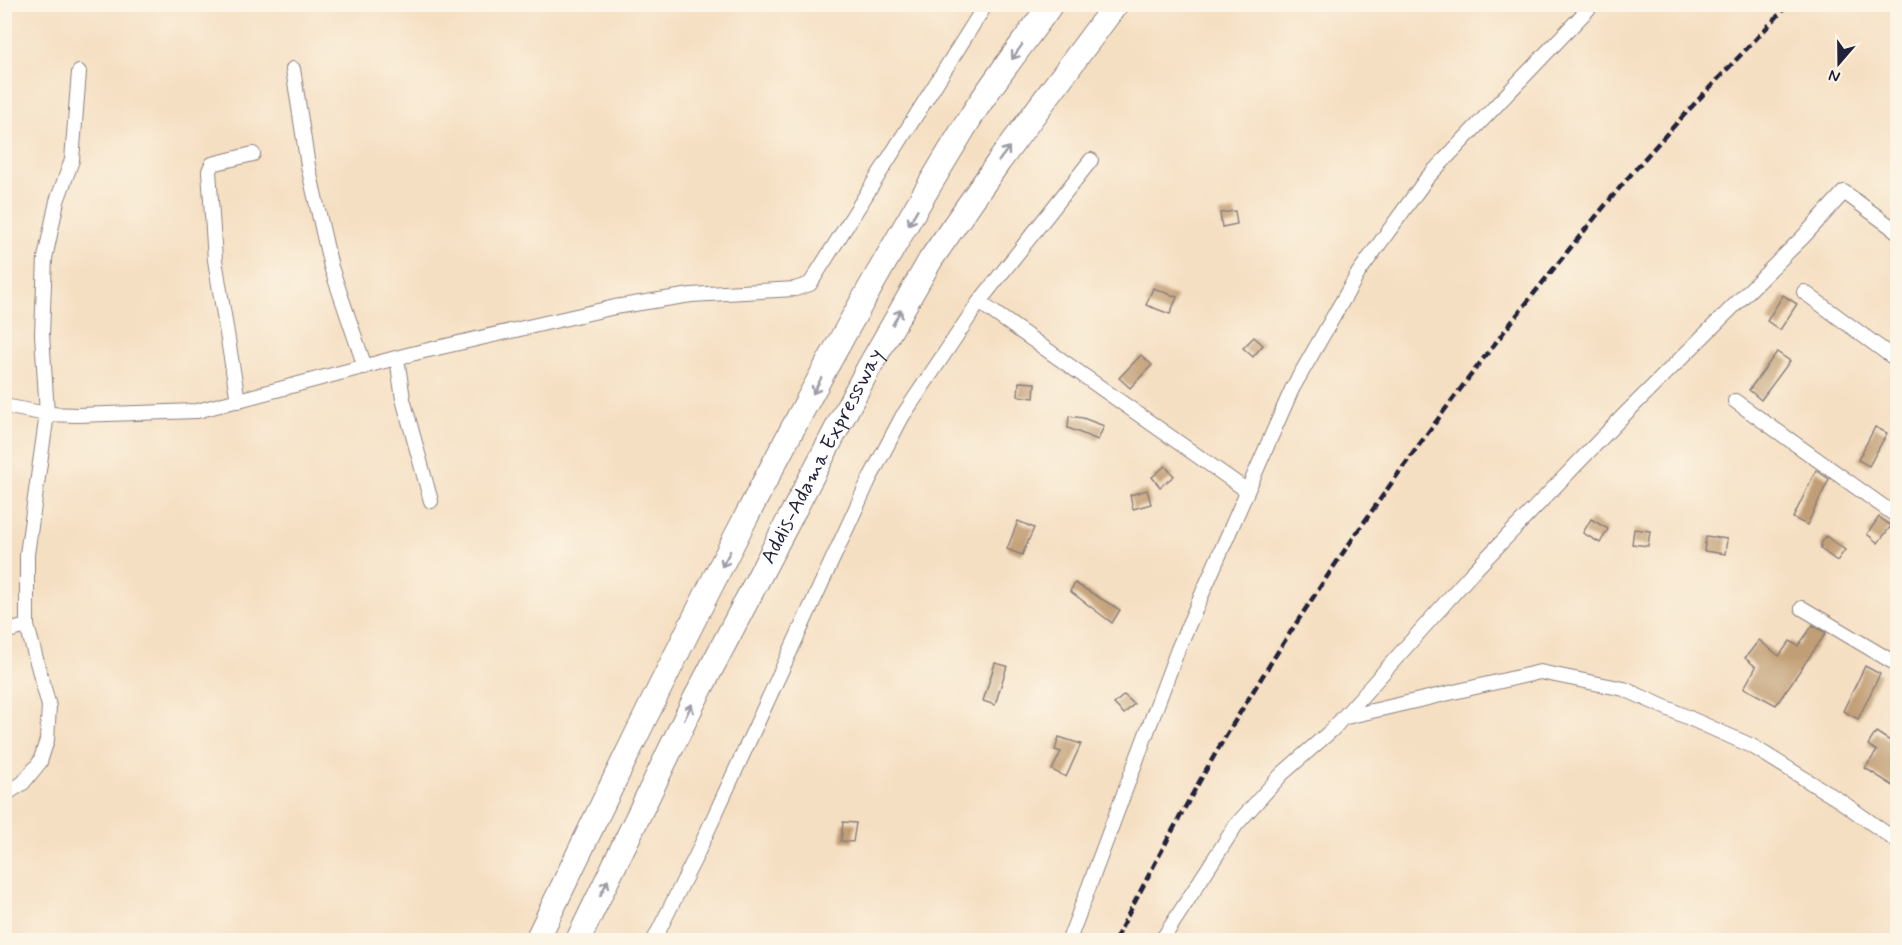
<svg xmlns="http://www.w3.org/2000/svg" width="1902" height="945" viewBox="0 0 1902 945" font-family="Mynerve,sans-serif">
<rect width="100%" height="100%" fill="#fcf5e5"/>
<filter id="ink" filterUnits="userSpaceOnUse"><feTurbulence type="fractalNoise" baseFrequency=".0167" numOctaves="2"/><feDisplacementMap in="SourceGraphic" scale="12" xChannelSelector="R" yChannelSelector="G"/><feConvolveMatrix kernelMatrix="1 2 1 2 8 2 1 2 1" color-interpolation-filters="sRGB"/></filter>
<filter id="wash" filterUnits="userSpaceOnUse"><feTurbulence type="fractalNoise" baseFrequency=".008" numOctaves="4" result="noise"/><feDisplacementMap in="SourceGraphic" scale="24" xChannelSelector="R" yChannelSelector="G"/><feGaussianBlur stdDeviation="1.35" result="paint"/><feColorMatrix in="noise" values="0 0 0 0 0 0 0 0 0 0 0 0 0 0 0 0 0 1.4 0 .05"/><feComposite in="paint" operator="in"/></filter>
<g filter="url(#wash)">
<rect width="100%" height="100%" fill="#f5dfc2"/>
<g id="blocks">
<path fill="#c19e74" d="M1235,211l2,13 -15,3 -2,-14z
M1153,288l24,9 -7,17 -24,-9z
M1783,295l14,9 -17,26 -13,-9z
M1254,337l9,8 -10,12 -10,-9z
M1777,352l13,9 -29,39 -12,-10z
M1141,355l11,10 -22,23 -11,-10z
M1019,382l16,1 -1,15 -16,-2z
M1069,416l14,2 21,8 -6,14 -30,-12z
M1875,427l12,6 -18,33 -11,-6z
M1165,466l9,10 -14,11 -8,-10z
M1816,470l13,9 -22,46 -14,-7z
M1147,490l4,14 -18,5 -3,-14z
M1879,517l12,9 -13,17 -11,-9z
M1591,519l17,10 -8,14 -17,-10z
M1018,521l16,7 -12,27 -15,-6z
M1634,529l16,2 -2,15 -16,-2z
M1706,536l21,3 -2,15 -21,-3z
M1826,536l19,14 -8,11 -16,-12v-5z
M1075,583l45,27 -8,13 -42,-32z
M1813,625l13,8 -50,72 -32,-17 12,-21 -11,-9 14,-18 20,16 11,-15 8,5z
M995,663l12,3 -12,39 -12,-4z
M1865,666l15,8 -22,45 -15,-8z
M1124,695l10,9 -10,10 -10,-10z
M1876,732l22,14v43l-33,-21 12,-17 -9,-6z
M1059,737l22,7 -15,33 -14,-7 9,-18 -6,-2z
M843,822l13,1 -3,19 -12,-1z"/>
</g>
</g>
<g filter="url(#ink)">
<use href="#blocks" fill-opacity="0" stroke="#8c807e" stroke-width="1.5"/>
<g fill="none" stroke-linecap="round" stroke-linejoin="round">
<defs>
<path id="minor" d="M293,69l15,97 23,101 34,100
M1804,292l94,69
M979,302l267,188
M397,358l6,41 28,102
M238,401l-23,-141 -6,-89 3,-7 41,-10
M1735,401l163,116
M4,406l43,8 30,1 120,-4 214,-57 204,-47 76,-12 104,-6 15,-5 176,-280
M1802,608l96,57
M4,632l23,-6
M1342,718l198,-46 84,17 128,57 90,56 56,40
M4,795l19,-12 17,-21 7,-22 2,-34 -22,-80v-72l20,-140 -5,-80 3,-76 12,-57 15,-41 7,-88
M654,940l42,-84 173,-376 33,-63 77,-115 112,-142
M1069,940l109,-291 114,-260 67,-117 68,-94 166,-174
M1162,940l74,-115 46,-51 50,-44 139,-156 152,-158 181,-180 40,-44 54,40"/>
<g id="motorway">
<path d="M537,940c133,-277 269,-555 430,-817 25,-41 56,-79 84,-119"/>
<path id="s1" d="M578,940l115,-237 175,-334 63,-110 69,-99 116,-156"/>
</g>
</defs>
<use href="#minor" stroke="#8c807e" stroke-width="16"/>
<use href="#motorway" stroke="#8c807e" stroke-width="26"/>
<use href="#minor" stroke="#fff" stroke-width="14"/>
<use href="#motorway" stroke="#fff" stroke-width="24"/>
<path stroke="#22223b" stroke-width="4.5" stroke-dasharray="9 4.5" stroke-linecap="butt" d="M1115,940c39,-75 78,-151 123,-224 109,-180 239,-356 374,-519 55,-67 117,-129 177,-193"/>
</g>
<defs><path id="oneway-shaft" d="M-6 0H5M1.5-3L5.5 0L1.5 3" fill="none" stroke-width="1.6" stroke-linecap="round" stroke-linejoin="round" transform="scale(1.5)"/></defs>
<g stroke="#9c9ca7">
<use href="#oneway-shaft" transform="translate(1017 52) rotate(125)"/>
<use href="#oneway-shaft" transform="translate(1004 154) rotate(-53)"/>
<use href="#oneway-shaft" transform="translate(913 217) rotate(120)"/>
<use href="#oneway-shaft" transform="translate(897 317) rotate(-60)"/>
<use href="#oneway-shaft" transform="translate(817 386) rotate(118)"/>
<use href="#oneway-shaft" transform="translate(726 559) rotate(118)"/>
<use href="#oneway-shaft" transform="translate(688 712) rotate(-64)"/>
<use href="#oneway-shaft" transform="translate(604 888) rotate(-64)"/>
</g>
</g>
<g text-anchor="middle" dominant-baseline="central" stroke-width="6" stroke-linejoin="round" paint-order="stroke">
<g font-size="21" fill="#22223b" stroke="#fcf5e5">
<text stroke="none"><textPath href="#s1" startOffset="542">Addis-Adama Expressway</textPath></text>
</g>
</g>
<rect width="1902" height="945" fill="none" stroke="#fcf5e5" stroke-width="24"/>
<g transform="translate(1839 63) rotate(200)" stroke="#fcf5e5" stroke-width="4.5" paint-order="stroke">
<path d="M0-4.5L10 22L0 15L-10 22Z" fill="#22223b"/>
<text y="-9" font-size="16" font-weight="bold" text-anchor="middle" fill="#22223b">N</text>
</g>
</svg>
